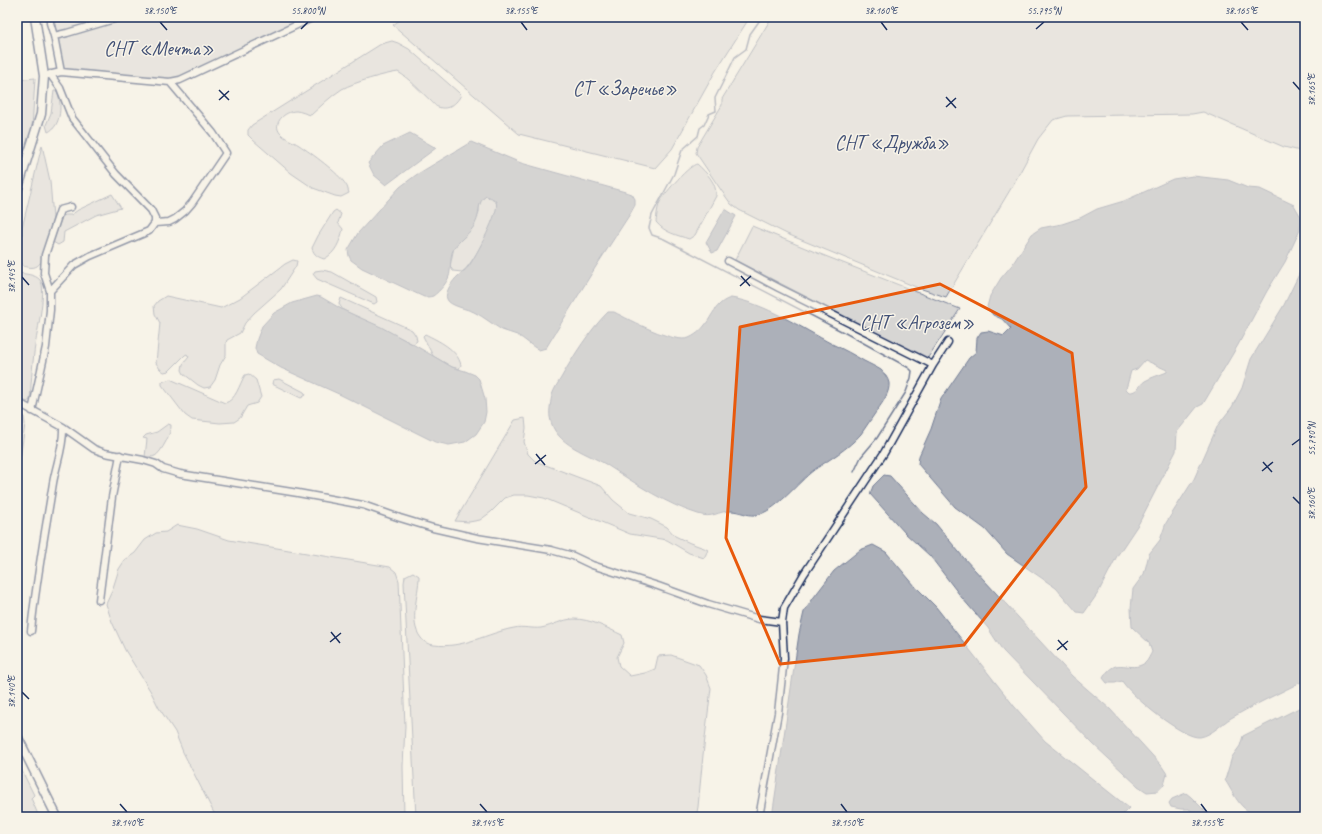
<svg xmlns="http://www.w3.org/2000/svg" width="1322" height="834" viewBox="0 0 1322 834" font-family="Caveat,sans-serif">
<rect width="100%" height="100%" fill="#f7f3e8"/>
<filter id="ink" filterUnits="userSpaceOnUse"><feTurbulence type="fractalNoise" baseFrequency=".025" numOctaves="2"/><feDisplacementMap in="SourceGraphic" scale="8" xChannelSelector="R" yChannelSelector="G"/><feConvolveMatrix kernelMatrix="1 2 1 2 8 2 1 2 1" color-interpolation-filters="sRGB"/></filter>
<g filter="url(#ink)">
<path fill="#d7d6d4" stroke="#798299" d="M54,17h258l-133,61c-39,2 -78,-8 -117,-9z
M404,17h346l-35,55 -43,77 -17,19 -136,-34 -126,-109z
M772,17h533v132l-1,3 -20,-5 -81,-35 -11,2 -125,2 -14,4 -15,19 -25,46 -67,112 -30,-10 -129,-53 -48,-24 -8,-6 -10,-14 -25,-37 1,-6 25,-42v-6z
M392,41l6,2 11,6 49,43 3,3c-4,8 -13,16 -23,12 -2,0 -5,-4 -7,-6 -10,-9 -21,-22 -33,-29 -14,2 -43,10 -56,17 -11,7 -21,17 -31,26 -5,-1 -11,-4 -15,-4 -11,0 -24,12 -16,22 5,6 13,8 19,12 12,8 40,28 47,40 2,2 2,6 3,8l-8,4 -6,-1 -22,-8 -22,-15 -38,-33 -5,-5v-5l4,-5 129,-81z
M35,78l-3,51 -15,42v-91z
M54,91h3c5,11 5,35 -9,41l-2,-7 5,-12z
M42,145l8,36 3,37 -12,44c-5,7 -10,6 -18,4l-5,-13 4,-14v-11z
M697,164c9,8 20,19 19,32l-21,39 -6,4c-12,-4 -24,-6 -33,-17 1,-7 1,-15 5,-22 5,-8 28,-35 36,-36z
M112,194l9,14 -25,7 -32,17 -1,10 -5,3 -5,-3 9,-25 3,-2h6l7,-5z
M486,196l10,6c1,1 2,4 1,6 -1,12 -25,58 -35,64l-9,-1 -3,-5 4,-19 14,-14 11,-21v-7l2,-6z
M336,210l5,4 -3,9 5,6c-3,12 -7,24 -19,30 -6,-2 -10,-4 -12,-11l6,-12 15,-24z
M752,226l63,26 145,57 -33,50 -192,-99z
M293,260l4,1 -1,5 -15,23 -27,24 -9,10 -5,10 -13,7 -1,3v12l-6,10 -5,15 -5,7 -6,1 -6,-3 -14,-11 -2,-4 1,-6 6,-7 -2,-3 -2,1 -16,16 -5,1 -4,-3 -4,-6 4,-40 -5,-9 -1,-8 4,-5 8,-5 55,12 19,-10 45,-34z
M322,270l10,2 44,25 1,5 -3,2 -57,-25 -4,-5 2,-3z
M17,273c7,1 18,1 23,7 8,9 -5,60 -6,73 -2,16 -3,31 -4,47l-3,2 -10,-5z
M341,298l71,32 4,6 1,5 -4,3 -70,-34 -4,-6z
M425,334c14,7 32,15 36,31l-2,4 -7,-2 -19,-11 -10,-20z
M249,374l7,6 5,17 -4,6 -10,3 -7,12 -6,4 -14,1 -28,-3 -7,-5 -23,-30v-3l8,-3 55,24c11,-3 14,-18 20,-28z
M279,379l25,13 2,3 -5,3 -29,-14 1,-4z
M17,409l7,8 1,7 -8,58z
M525,418l1,10 -2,14 4,12 7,7 66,25 12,14 16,13 22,6 16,8 8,9 15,7 14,5 4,2 -4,8 -15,-5 -22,-13 -37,-6 -86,-36 -16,-3h-14l-9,3 -14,14 -11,8 -11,2 -14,-1 60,-101z
M168,424l3,1c1,7 -10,28 -16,31 -3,1 -7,1 -10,1l2,-18 -4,-1 3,-3 11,-3z
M177,525l20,4 32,11 161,27 6,5 3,9 6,145 -2,40 1,51h-188l-33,-65 -8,-20 -16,-24 -8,-16 -26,-42 -13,-28 -6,-18 6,-13 7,-22 6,-9 10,-7 10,-13 11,-7 10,-1z
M413,572l6,4c0,19 -11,46 2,62 4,5 7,6 13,7 29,4 53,-12 80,-17 9,-2 18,1 27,0 11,-2 22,-9 33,-9 17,0 33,9 48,16l2,8 -7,14 2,9 11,10 15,-3 10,-4 3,-13 13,-1 28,10 7,10 5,13 -8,67 -5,52 -2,10h-280l-12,-234 1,-7z
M17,761l17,34 -3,3 8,19h-22z"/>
<path fill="#acb0b9" stroke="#727c95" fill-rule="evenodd" d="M410,133l26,15 -50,37 -12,-10 -6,-12 15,-17z
M471,142l50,21 108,30 3,1 3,5v6l-5,9 -35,54 -46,75 -3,5 -7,2c-8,-4 -14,-11 -22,-15 -5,-2 -10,-3 -15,-5 -10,-6 -18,-13 -28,-18 -6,-3 -25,-6 -27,-13 -3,-6 6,-19 11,-23 4,-4 8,-6 11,-10 6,-9 32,-56 27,-64 -1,-3 -6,-5 -10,-6 -10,7 -5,17 -11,28 -4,9 -14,14 -20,23 -5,6 -4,16 -5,24 0,9 -10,20 -17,25 -3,1 -6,1 -9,1l-62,-29 -11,-8 -2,-4 -1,-6 10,-17 42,-46 16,-12z
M1193,176l35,4 20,8 12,1 34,16 7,12 -1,13 -15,32 -18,29 -29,54 -35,59 -6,3 -20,25 -1,19 -37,72 -22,33 -19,37 -14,20 -7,-1 -21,-24 -49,-34 -22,-25 -30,-22 -37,-43 1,-8 12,-27 10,-30 28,-41 7,-6 1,-14 4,-6 7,-1 16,5 7,-7 -9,-10 -9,-4 -6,-8 3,-11 11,-18 11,-13 20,-31 9,-6 21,-4 18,-6 17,-9 27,-8 49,-22zM1145,360l22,10v2c-7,3 -15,5 -22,9 -6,4 -8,12 -16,11l-3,-3 5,-18 6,-2z
M725,209l11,7 -19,35 -5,2 -6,-11z
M1305,262v418c-25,13 -50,24 -74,38 -10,6 -19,17 -31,19 -17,2 -69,-41 -78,-56l-7,2h-8l-4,-5c14,-24 26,-4 42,-15 3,-2 5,-8 7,-11l-3,-9 -17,-16 -1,-19 2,-19 11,-15 5,-20 11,-14 6,-17 28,-44 24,-54 14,-18 10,-19 9,-29 33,-54z
M317,296l4,1 22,13 38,17 35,19 36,21 13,4 10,4 4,4 6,20 1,13 -2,10 -8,12 -11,8 -16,3 -14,-3 -94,-47 -60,-27 -24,-14 -2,-6 2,-9 5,-13 12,-13 18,-10z
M731,298c33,5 71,30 101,46 11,5 22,11 32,17 6,3 12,6 17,9 3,3 7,8 8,13 1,9 -6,19 -11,26 -6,8 -11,17 -17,25 -13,15 -31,25 -47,36 -16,12 -38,42 -58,45 -9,1 -17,-4 -25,-4 -14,0 -18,8 -33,3 -32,-10 -60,-29 -88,-47 -20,-14 -56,-21 -60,-50 -1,-6 1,-17 2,-22 2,-6 6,-12 9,-17 13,-23 28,-47 47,-66h6c16,8 60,32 75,26 9,-4 14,-10 19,-17 6,-10 11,-20 23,-23z
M884,475l6,1 33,37 13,11 27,33 109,119 38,33 51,56 6,9 -3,11 -6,6 -11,1 -9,-6 -45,-42 -90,-93 -15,-23 -26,-30 -32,-42 -25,-23 -35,-39 3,-8z
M873,545l13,7 29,34 21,21 78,99 31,35 84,67 -9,9h-348l27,-183 5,-22 10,-15 20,-26 26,-21z
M1305,705v112h-50c-3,-5 -8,-6 -12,-10 -8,-8 -12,-18 -18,-27l7,-23 8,-11 3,-10z
M1186,793l5,4 20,20h-12l-10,-8h-8l-10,-2 -2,-4 3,-4z"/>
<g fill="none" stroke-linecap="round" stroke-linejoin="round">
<path stroke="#727c95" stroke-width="1.5" d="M762,17l-12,17 -4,15 -11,8 -13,27 -7,14 1,13 -7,3 -5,11 -4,3 -2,8 -16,14 -8,24 -22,41 -3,13 3,7 12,4 183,95 62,34 3,3 -1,7 -5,14 -29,46 -16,19 -7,15"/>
<defs>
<path id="street" d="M54,36l13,-3 54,-16
M61,72l109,10 10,-2 134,-63
M48,75l13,-3 -7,-36 -4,-13v-6
M155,223l14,-1 6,-3 10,-8 7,-8 34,-50 -13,-20 -43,-51
M728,261l51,27 154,77
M50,291l-6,-18 1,-18 15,-45 11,-3
M17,402l46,25 31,22 11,4 38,7 13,4 7,5 17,5 118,19 65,12 37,13 33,10 44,10 74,12 22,6 19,9 66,21 50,18 51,15 23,3
M32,411l14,-64 4,-37v-19l24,-26 16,-9 59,-25 6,-8v-5l-4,-8 -35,-36 -44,-56 -12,-30 -10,-14
M99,600l13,-103 8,-42
M31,631c5,-50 14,-98 22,-148 3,-18 11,-37 10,-56
M759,817l19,-104 6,-55 -2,-36 2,-14 20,-34 80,-121 49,-88 15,-23"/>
<path id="secondary" d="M17,191l24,-77 3,-38 -9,-59
M17,736l40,81"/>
</defs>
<use href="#street" stroke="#1b2f5e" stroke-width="9"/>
<use href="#secondary" stroke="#1b2f5e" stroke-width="11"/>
<use href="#street" stroke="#f7f3e8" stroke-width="6"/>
<use href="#secondary" stroke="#f7f3e8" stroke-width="8"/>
</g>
</g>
<path d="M0 0H1322V834H0ZM940,284l132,69 14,134 -122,158 -184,19 -54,-126 14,-211z" fill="#f7f3e8" fill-opacity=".55" fill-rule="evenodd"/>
<path fill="none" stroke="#e8590c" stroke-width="3" stroke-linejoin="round" d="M940,284l132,69 14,134 -122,158 -184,19 -54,-126 14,-211z"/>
<path fill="none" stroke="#1b2f5e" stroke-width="1.5" d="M160,22l7,8M521,22l6,8M881,22l6,8M1241,22l7,8M301,29l7,-7M1036,29l8,-7M1293,82l7,8M219,90l10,10M946,97l10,11M219,100l10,-9M946,107l10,-9M741,276l9,10M22,277l7,8M740,286l11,-10M1292,445l8,-6M536,454l9,11M1263,462l9,10M535,464l11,-9M1262,471l11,-9M1293,497l7,7M331,632l9,11M1058,640l9,10M330,642l11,-9M1057,650l11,-9M22,692l7,7M120,804l7,8M480,804l7,8M841,804l6,8M1201,804l6,8"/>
<g text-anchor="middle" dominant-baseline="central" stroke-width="3" stroke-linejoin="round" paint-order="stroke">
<g font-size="20" fill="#415076" stroke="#f7f3e8">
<text x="159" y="48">СНТ «Мечта»</text>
<text x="625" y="88">СТ «Заречье»</text>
<text x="892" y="142">СНТ «Дружба»</text>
<text x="917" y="322">СНТ «Агрозем»</text>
</g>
</g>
<rect width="1322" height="834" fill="none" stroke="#f7f3e8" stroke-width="44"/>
<rect x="22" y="22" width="1278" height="790" fill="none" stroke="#1b2f5e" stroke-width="1.5"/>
<g font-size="10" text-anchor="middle" fill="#1b2f5e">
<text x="160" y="14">38.150°E</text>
<text x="308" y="14">55.800°N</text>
<text x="521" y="14">38.155°E</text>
<text x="881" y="14">38.160°E</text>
<text x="1044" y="14">55.795°N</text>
<text x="1241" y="14">38.165°E</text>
<text transform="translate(1311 90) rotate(-90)" y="4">38.165°E</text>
<text transform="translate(11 277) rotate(-90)" y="4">38.145°E</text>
<text transform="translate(1311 439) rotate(-90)" y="4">55.790°N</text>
<text transform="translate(1311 504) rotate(-90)" y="4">38.160°E</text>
<text transform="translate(11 692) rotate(-90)" y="4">38.140°E</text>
<text x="127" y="826">38.140°E</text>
<text x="487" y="826">38.145°E</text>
<text x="847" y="826">38.150°E</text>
<text x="1207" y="826">38.155°E</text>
</g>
</svg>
